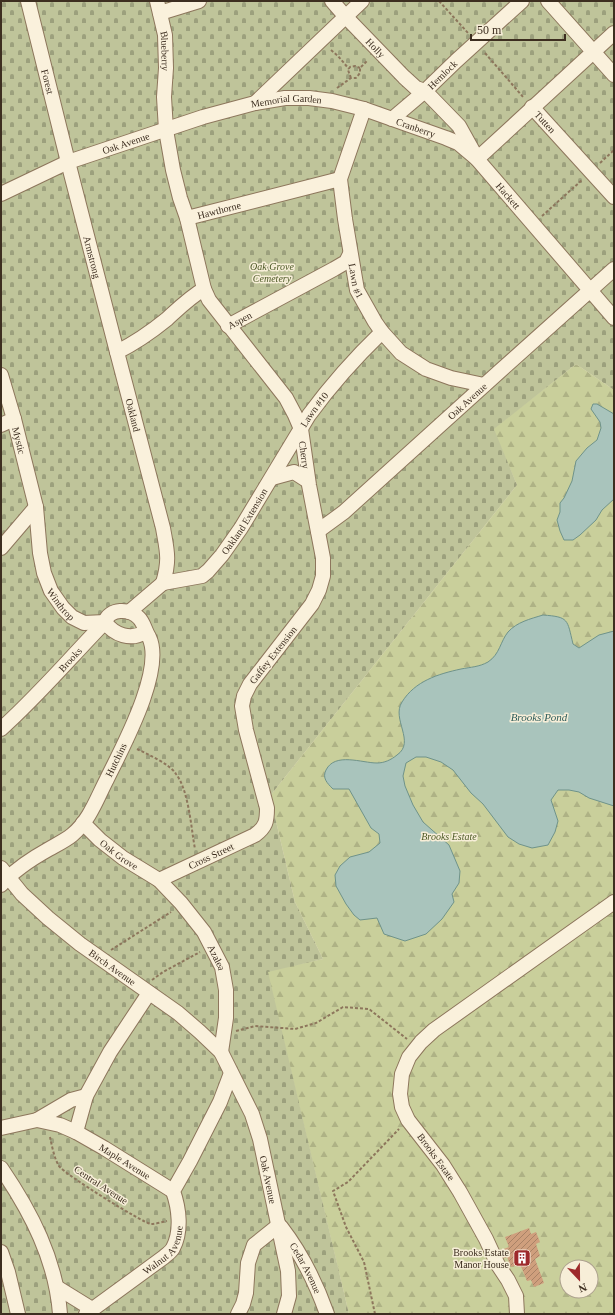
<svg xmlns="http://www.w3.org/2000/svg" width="615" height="1315" viewBox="0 0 615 1315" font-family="'Times New Roman',serif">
<defs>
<pattern id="forest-firs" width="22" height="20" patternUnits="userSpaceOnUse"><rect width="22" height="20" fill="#c9cf9b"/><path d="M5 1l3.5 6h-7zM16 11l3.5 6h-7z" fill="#aeb285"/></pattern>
<pattern id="cemetery-stones" width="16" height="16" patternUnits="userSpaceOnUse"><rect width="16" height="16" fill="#bfc49a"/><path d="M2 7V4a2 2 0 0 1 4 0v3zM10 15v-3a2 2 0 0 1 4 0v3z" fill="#9ca07d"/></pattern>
<pattern id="building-hatch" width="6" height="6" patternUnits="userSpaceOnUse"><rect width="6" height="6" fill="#cf9f7d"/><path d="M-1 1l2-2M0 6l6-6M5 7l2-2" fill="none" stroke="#a98266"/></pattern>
</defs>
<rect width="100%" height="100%" fill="#f0e4c8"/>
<path fill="url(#forest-firs)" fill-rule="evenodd" d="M576,364l38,26v924h-265l-82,-343 56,-12 -28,-57 -25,-106 247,-311 -24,-56zM567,1267h24v24h-24z"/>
<path fill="url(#cemetery-stones)" d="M1,1h613v389l-38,-26 -82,65 23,56 -247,311 25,106 28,57 -55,13 81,342h-348z"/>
<path fill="#a9c4bc" stroke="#6f938a" d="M593,404h4l17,10v85l-12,11 -6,10 -16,15 -7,5h-9l-4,-9 -3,-11 3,-8v-9l4,-5 8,-17 4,-20 11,-13 10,-8 4,-12 -1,-6 -9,-13z
M543,615c26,2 24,4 30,29l6,4 20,-13 15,-4v175l-25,-8 -10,-6 -10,-2h-11l-7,10 7,21 -3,11 -7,13 -16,3 -13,-4 -11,-7 -25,-33 -12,-11 -18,-23 -12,-8 -15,-5h-10l-10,6 -3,13 2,10 8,19 10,17 26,23 11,26 -1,12 -7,11 2,8 -12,17 -16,15 -21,7 -21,-7 -7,-16 -17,2 -6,-5 -8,-11 -10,-18 -1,-11 5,-9 10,-9 19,-5 11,-9 -1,-9 -8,-6 -22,-39h-16c-6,-6 -11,-11 -7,-19 9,-18 36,-7 51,-7 7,0 14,-3 20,-8 19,-13 -6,-36 5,-53 13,-21 36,-28 59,-33 10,-2 18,-2 27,-7 12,-8 12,-20 20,-30 9,-10 22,-13 35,-17z"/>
<path fill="url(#building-hatch)" d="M529,1228l2,6 5,-2 4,10 -4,2 4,12 -5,3 9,24 -10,4 -3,-7 -4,1 -7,-17 -9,3 -4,-10 -7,3 -4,-8 13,-5 -4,-10z"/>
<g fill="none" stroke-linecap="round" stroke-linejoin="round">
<defs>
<g id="minor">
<path id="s1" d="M28,1l40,161 49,190"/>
<path id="s2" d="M157,1l8,34 1,33 -2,29 2,33 7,40 7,28 7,20 17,71 5,11 77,98 9,17 6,14 8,56 14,73v18l-4,14 -7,14 -62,80 -6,12 -2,10 4,24 21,78c0,13 -1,19 -12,27l-96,45"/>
<path id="s3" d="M332,1l13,15 59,61 12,11 9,3 34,35 15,27"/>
<path d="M548,1l66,74"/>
<path d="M160,13l39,-12"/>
<path d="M255,103l107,-102"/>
<path id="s4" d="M532,107l82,90"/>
<path id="s5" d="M364,109l-24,70 5,40 12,71 18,32 7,10 19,21 25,16 25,9 33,7"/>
<path id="s6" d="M392,119l33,-28 31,-30 66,-60"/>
<path d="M477,159l137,-126"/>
<path id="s7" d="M1,194l67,-32 135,-45 52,-14 30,-5h24l23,3 32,8 82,29 12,5 19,16 137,159"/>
<path id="s8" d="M187,218l153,-39"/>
<path id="s9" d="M228,326l106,-57 12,-7 4,-8"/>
<path id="s10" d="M1,375l13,44 22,88 4,46 4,20 7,18 12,17 9,9 12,6 21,-1"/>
<path d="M1,425l13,-6"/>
<path d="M272,478l22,-6 14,9"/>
<path id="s11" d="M318,531l26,-19 156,-141 114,-102"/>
<path d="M1,548l35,-41"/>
<path d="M163,583c7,-24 4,-32 0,-55l-46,-176c18,-9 34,-20 50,-33 12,-11 23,-22 37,-30"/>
<path id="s12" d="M163,583l39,-7 6,-5 14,-16 19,-27 68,-113c22,-30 46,-57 73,-83"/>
<path d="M129,612l34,-29"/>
<path d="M105,622c9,13 26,19 40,10"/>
<path id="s13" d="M1,729c37,-33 69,-71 104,-107 4,-14 25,-14 34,-4 5,5 6,13 10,19 16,33 -27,111 -42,142 -10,19 -17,41 -35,56 -6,5 -16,10 -23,14 -18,10 -35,21 -48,36"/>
<path id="s14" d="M83,823l17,17 23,18 36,22 22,23 23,29 18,35 4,23v28l-5,34"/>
<path id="s15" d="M1,868l21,26 26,24 32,26 98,69 22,19 21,20 31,62 8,25 28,132 1,25 -5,18"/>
<path id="s16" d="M37,1120l23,5 16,7 28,16 69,43"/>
<path d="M1,1128l36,-8 34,-20 15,-4"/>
<path d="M76,1132l10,-36 24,-44 39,-59"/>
<path d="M1,1168c30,44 55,92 59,146"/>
<path id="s17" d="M281,1227c20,26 35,56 46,87"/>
<path d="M1,1252l7,20 10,42"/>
<path d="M58,1288l34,21"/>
<path id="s18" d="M86,1314l78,-57c3,-3 7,-5 9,-9 9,-17 6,-40 0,-57l17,-30 30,-59 11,-29"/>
<path d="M238,1314l5,-10 3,-11 2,-30 6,-18 25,-20"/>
<path d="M517,1314l-1,-18 -8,-16 -10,-15 -12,-26 -26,-47 -17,-27 -35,-45 -6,-13 -2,-13 2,-20 7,-17 12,-15 13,-12 180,-128"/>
</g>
</defs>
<use href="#minor" stroke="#8d765c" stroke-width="16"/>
<path stroke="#8d765c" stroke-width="2" stroke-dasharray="3 2" stroke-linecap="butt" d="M439,1l29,32
M331,50l7,6 11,13
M485,53l39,45
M351,78l-3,-8 2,-3 5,-1 5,2
M337,88l14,-10h5l4,-5v-5l8,-8
M600,163l14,-13
M542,216l40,-36
M137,749c10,5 33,15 39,25 13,17 15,54 19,75
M111,950l60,-38
M152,980l11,-8 37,-20
M236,1031l19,-5 40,3 21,-6 27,-16 26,2 38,30
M50,1137c2,9 4,21 9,29 5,8 84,57 92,58 5,0 11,-2 16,-3
M375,1314l-11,-52 -18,-35 -13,-36 15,-9 51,-53"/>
<use href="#minor" stroke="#faf1dc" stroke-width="14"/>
</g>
<defs>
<symbol id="building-square" viewBox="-11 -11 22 22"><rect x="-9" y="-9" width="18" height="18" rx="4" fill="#9e2a2b" stroke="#f7eed8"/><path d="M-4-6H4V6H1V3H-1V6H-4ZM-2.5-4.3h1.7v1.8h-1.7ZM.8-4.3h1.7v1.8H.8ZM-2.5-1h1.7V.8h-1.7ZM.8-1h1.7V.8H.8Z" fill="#fff"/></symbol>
</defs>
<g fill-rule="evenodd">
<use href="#building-square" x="512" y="1248" width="20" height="20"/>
</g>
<g text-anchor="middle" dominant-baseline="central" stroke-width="3" stroke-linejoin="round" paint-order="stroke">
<g font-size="10" fill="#3d2e20" stroke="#f7eed8">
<text stroke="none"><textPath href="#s3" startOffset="64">Holly</textPath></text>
<text stroke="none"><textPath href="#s2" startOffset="51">Blueberry</textPath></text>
<text stroke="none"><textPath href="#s6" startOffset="67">Hemlock</textPath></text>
<text stroke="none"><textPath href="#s1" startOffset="83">Forest</textPath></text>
<text stroke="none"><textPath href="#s7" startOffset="302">Memorial Garden</textPath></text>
<text stroke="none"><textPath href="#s4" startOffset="20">Tutten</textPath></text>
<text stroke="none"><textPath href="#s7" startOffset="436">Cranberry</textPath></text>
<text stroke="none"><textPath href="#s7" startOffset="135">Oak Avenue</textPath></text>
<text stroke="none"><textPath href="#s7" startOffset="554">Hackett</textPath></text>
<text stroke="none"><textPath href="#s8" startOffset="33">Hawthorne</textPath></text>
<text stroke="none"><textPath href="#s1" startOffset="264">Armstrong</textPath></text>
<text stroke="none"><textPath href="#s5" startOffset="177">Lawn #1</textPath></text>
<text stroke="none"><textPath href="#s9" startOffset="13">Aspen</textPath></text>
<text stroke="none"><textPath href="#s11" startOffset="198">Oak Avenue</textPath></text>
<text stroke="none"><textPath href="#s12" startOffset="241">Lawn #10</textPath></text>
<text transform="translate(133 415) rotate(76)">Oakland</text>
<text stroke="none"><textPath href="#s10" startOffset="68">Mystic</textPath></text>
<text stroke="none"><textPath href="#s2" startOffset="491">Cherry</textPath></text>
<text stroke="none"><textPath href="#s12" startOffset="109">Oakland Extension</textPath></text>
<text stroke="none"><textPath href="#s10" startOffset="239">Winthrop</textPath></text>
<text transform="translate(273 655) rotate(-52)">Gaffey Extension</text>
<text stroke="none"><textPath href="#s13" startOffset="98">Brooks</textPath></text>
<text transform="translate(116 760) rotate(-64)">Hutchins</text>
<text stroke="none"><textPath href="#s14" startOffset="48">Oak Grove</textPath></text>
<text transform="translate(211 856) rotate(-25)">Cross Street</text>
<text stroke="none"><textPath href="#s14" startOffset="193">Azalea</textPath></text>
<text stroke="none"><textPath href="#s15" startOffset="150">Birch Avenue</textPath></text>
<text transform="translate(436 1157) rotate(54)">Brooks Estate</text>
<text stroke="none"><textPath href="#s16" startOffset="98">Maple Avenue</textPath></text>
<text stroke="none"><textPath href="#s15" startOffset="425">Oak Avenue</textPath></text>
<text transform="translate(101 1185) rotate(33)">Central Avenue</text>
<text stroke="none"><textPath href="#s18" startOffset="102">Walnut Avenue</textPath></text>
<text stroke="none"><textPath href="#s17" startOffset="48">Cedar Avenue</textPath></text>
</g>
<g font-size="10" font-style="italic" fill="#4d5a26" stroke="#f7eed8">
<text x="272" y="266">Oak Grove<tspan x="272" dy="12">Cemetery</tspan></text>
<text x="449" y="836">Brooks Estate</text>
</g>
<g font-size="10" fill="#3d2e20" stroke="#f7eed8" text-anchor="end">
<text x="509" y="1252">Brooks Estate<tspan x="509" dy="12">Manor House</tspan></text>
</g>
<g font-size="11" font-style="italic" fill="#2f5d5a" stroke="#f7eed8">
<text x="539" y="717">Brooks Pond</text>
</g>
</g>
<rect width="615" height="1315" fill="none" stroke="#3d2e20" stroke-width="4"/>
<g transform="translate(579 1279) rotate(158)"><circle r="19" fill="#f7eed8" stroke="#ada18e"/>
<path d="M0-3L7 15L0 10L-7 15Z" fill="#9e2a2b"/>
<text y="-6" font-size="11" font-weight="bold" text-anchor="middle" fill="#3d2e20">N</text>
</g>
<path d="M471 34v6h94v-6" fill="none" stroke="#3d2e20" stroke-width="2"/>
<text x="477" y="34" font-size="12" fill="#3d2e20" stroke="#f7eed8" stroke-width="3" paint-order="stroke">50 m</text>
</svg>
